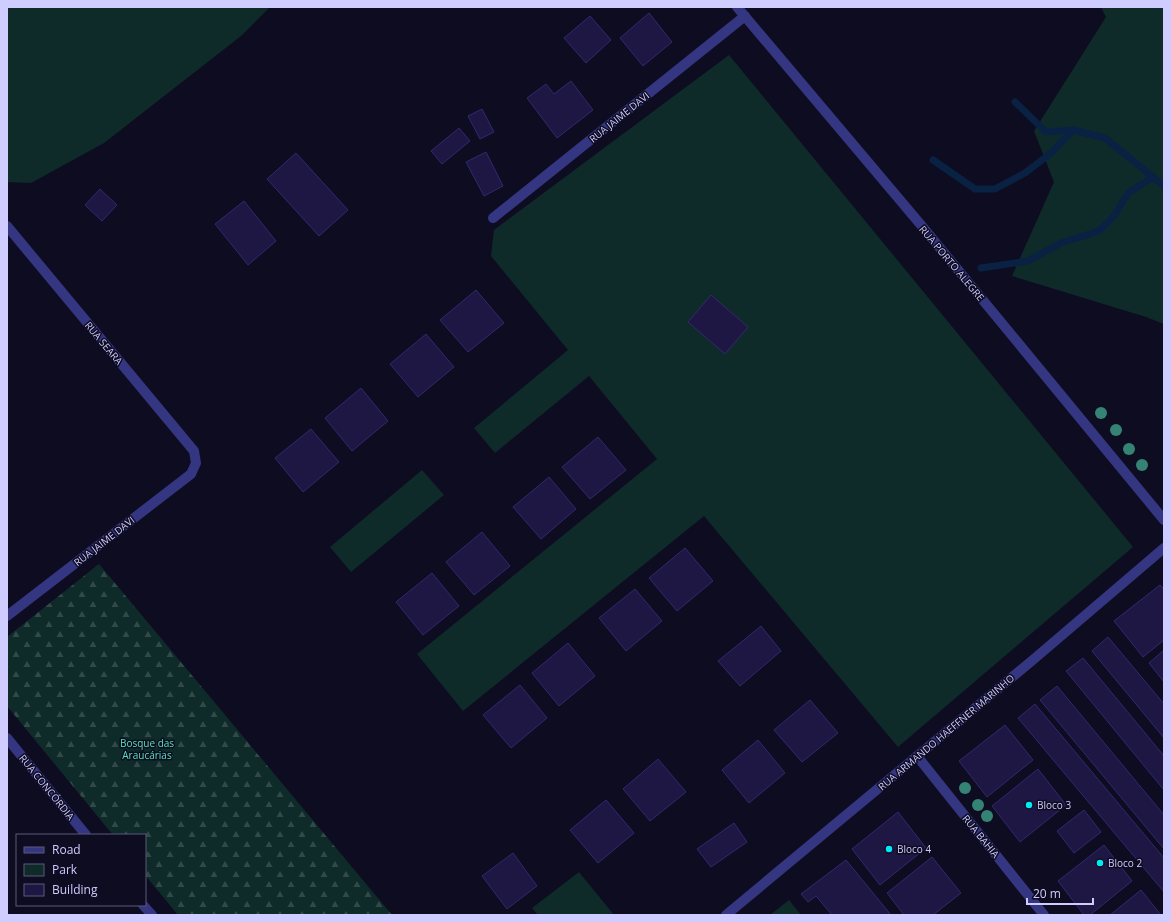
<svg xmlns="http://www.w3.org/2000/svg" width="1171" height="922" viewBox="0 0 1171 922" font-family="'Open Sans',sans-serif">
<defs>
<pattern id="forest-firs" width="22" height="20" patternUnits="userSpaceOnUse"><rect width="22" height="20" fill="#0f2b29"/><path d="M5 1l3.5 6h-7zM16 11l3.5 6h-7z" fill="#314949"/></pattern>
</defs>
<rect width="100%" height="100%" fill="#0e0c21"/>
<path fill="#0f2b29" d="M7,7h263l-29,29 -137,107 -73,40 -24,-1z
M1101,7h63v317l-18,-7 -134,-41 42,-94 -20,-51 72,-114z
M729,55l404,492 -235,200 -194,-231 -241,195 -46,-57 240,-195 -68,-83 -94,77 -21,-25 94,-78 -77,-94 3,-26z
M422,470l22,25 -93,77 -21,-25z
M579,872l35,43h-76l-6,-7z
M789,900l12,15h-31z"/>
<path fill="url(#forest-firs)" d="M99,564l293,351h-214l-33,-40v-40h-32l-106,-129v-69z"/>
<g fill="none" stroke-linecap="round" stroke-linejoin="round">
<path stroke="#092143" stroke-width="7" d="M1015,102l31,30 27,-2 32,8 59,48
M933,160l42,29h20l30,-16 26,-20 22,-23
M981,268l47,-7 33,-18 38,-12 15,-15 14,-23 25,-16"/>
</g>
<path fill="#1e1743" stroke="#322870" d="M649,13l23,29 -29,24 -23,-28z
M590,16l21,24 -25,23 -22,-25z
M571,81l22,29 -36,28 -30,-40 19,-14 8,10z
M482,109l12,23 -14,7 -12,-23z
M459,128l11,13 -28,23 -11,-13z
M486,152l17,34 -19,10 -18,-34z
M296,153l52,57 -29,26 -52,-57z
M100,189l17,16 -15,16 -17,-16z
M244,201l32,40 -28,24 -33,-41z
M476,290l28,33 -36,29 -28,-32z
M711,295l37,32 -23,27 -37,-32z
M426,334l28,33 -36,30 -28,-33z
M361,388l27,33 -36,30 -27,-33z
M311,429l28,33 -36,30 -28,-34z
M598,437l28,33 -36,29 -28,-32z
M549,477l27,32 -35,30 -28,-32z
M482,532l28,34 -36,29 -28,-33z
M685,548l28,33 -36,30 -28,-33z
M432,573l27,33 -36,29 -27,-33z
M1160,585l4,4v51l-21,17 -29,-36z
M635,589l27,32 -36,30 -27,-33z
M761,626l20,25 -41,35 -22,-25z
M1108,637l56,67v34l-72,-87z
M568,643l27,33 -36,30 -27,-33z
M1164,650v32l-15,-19z
M1083,658l81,98v34l-98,-119z
M520,685l27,33 -36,30 -28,-33z
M1057,686l107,129v34l-124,-149z
M810,700l28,33 -36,29 -28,-32z
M1035,704l129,154v34l-146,-174z
M1005,725l28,35 -46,37 -28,-36z
M758,740l27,33 -36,30 -27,-33z
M658,759l28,33 -36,29 -27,-32z
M1038,769l28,36 -46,37 -28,-36z
M606,800l28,33 -36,30 -28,-33z
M1084,810l17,22 -27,21 -17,-22z
M898,812l28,36 -46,37 -28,-36z
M734,823l13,19 -36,25 -14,-18z
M1104,845l28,36 -42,34h-6l-26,-34z
M513,853l24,33 -30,23 -25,-33z
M932,857l29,36 -28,22h-29l-17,-22z
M846,860l45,55h-59l-16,-19 -8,6 -7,-8z
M1141,890l20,25h-51z"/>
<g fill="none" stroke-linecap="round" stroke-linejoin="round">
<path stroke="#353682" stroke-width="10" d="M737,7l184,218 243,295
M493,218l252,-202
M7,226l187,225 2,12 -5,11 -184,142
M7,738l79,97
M917,756l127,159
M143,905l9,10
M726,915l308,-256 130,-111"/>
</g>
<g fill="#348374">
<circle cx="1101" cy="413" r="6"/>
<circle cx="1116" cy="430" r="6"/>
<circle cx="1129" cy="449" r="6"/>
<circle cx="1142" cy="465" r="6"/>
<circle cx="965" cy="788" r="6"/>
<circle cx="978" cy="805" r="6"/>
<circle cx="987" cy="816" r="6"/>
</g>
<g fill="#00ebf7" stroke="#0e0c21" stroke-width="1.5">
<circle cx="1029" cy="805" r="4"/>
<circle cx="889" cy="849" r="4"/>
<circle cx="1100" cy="863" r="4"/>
</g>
<g text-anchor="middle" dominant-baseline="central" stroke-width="3" stroke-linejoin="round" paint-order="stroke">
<g font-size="10" fill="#cfccff" stroke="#0e0c21">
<text transform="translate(619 117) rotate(-39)">RUA JAIME DAVI</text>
<text transform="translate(952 263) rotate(50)">RUA PORTO ALEGRE</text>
<text transform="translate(104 343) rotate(50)">RUA SEARA</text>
<text transform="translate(104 541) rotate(-38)">RUA JAIME DAVI</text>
<text transform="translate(946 732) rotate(-40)">RUA ARMANDO HAEFFNER MARINHO</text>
<text transform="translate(47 787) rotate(51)">RUA CONCÓRDIA</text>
<text transform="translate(981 836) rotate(51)">RUA BAHIA</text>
</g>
<g font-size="10" fill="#53e4b8" stroke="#0e0c21">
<text x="147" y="743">Bosque das<tspan x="147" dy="12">Araucárias</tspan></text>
</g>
<g font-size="10" fill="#cfccff" stroke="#0e0c21" text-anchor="start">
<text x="1037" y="805">Bloco 3</text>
<text x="897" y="849">Bloco 4</text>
<text x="1108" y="863">Bloco 2</text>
</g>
</g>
<rect width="1171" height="922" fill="none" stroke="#cfccff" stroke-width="16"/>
<rect x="16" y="834" width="130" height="72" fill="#0e0c21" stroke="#5b597a"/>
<rect x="24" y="847" width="20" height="6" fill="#353682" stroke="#5b597a"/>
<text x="52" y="854" font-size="12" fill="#cfccff">Road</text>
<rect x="24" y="864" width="20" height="12" fill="#0f2b29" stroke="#5b597a"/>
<text x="52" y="874" font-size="12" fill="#cfccff">Park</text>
<rect x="24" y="884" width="20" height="12" fill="#1e1743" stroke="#5b597a"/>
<text x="52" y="894" font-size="12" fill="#cfccff">Building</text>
<path d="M1027 898v6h66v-6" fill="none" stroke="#cfccff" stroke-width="2"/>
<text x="1033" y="898" font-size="12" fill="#cfccff" stroke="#0e0c21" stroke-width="3" paint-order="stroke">20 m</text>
</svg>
